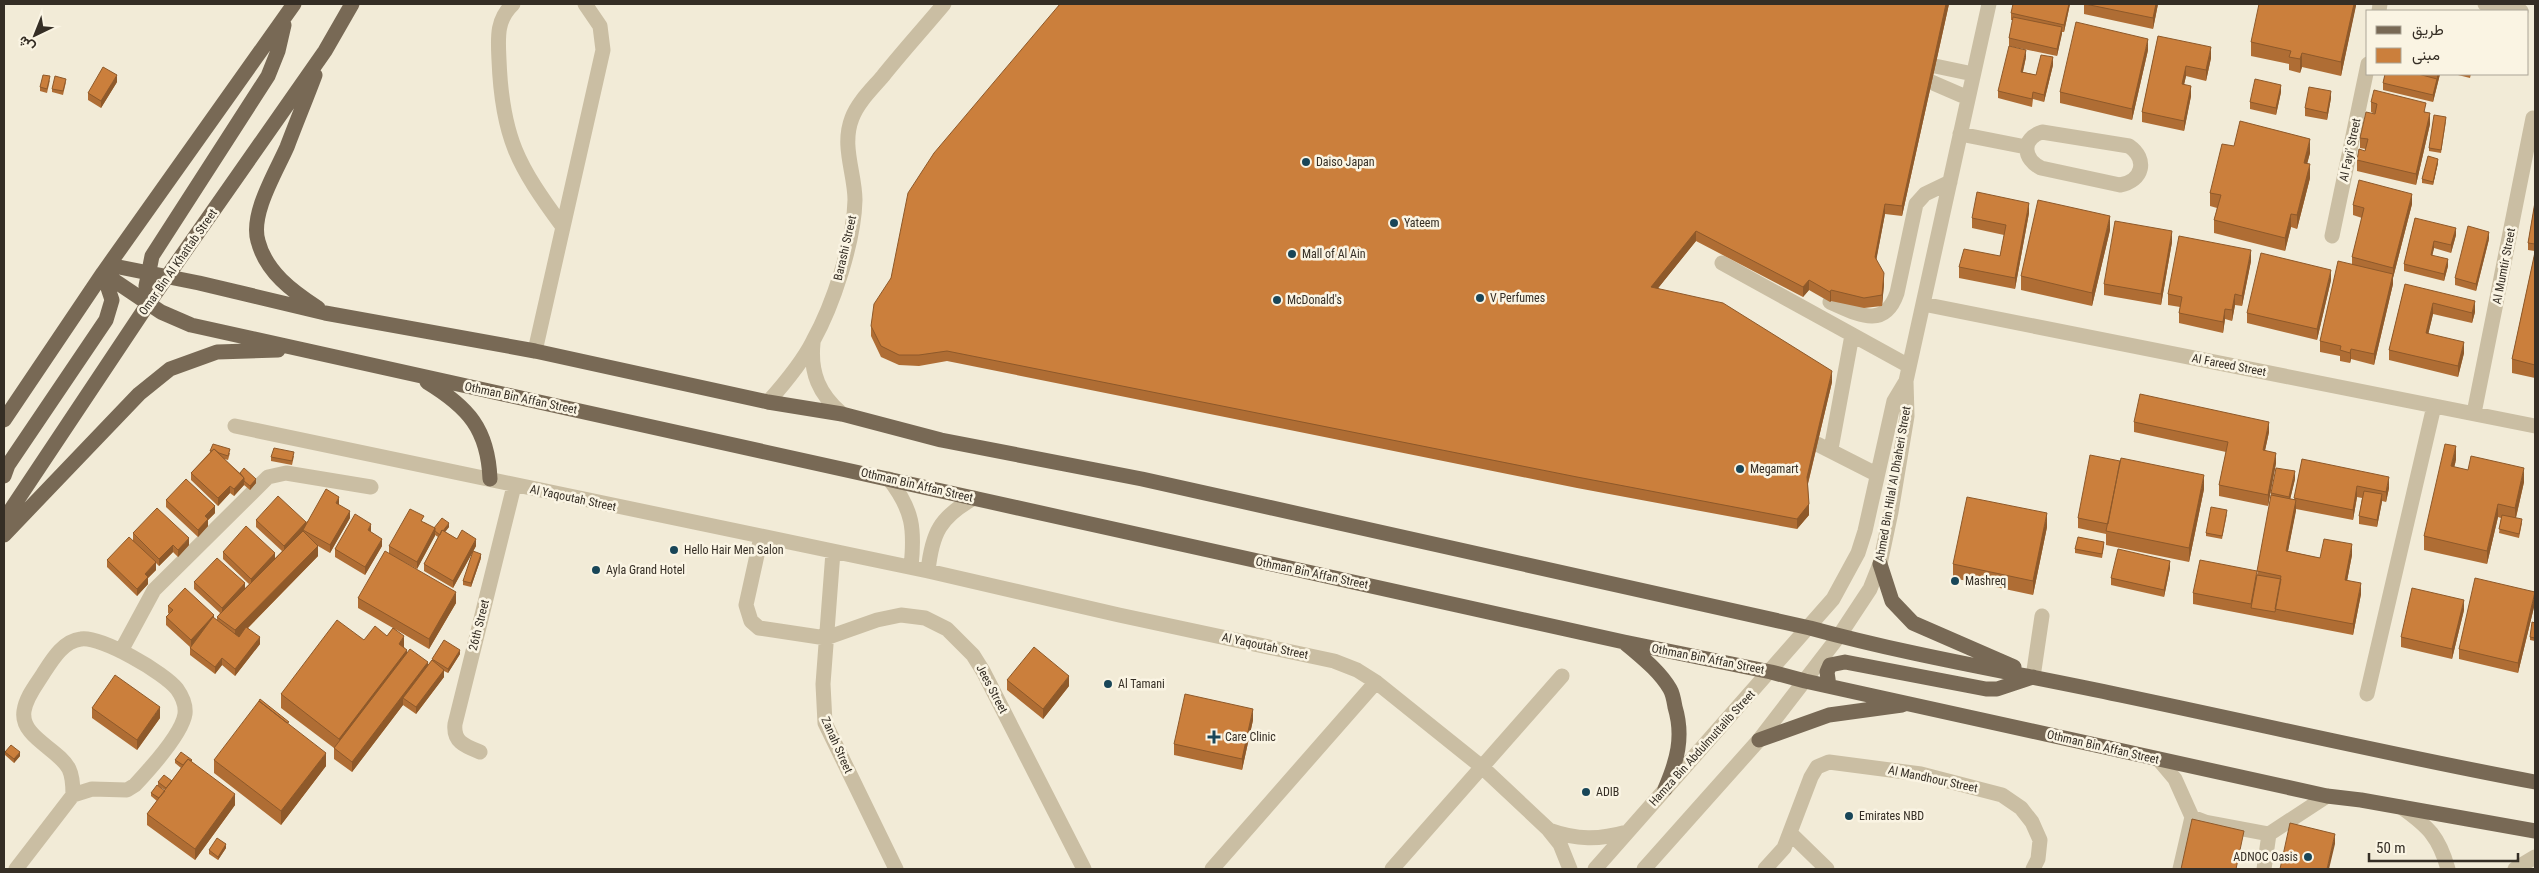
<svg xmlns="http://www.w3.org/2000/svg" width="2539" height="873" viewBox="0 0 2539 873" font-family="'Roboto Condensed',Vazirmatn,sans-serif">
<rect width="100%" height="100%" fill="#f2ebd7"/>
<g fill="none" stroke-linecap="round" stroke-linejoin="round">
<path stroke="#cabea3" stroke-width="15" d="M513,4c-17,16 -15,34 -14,56 3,78 19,106 64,167
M2485,4l36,7
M2379,11l1,-7
M1935,66l38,8
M1931,82l37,16
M2042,132l87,14c19,13 14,35 -9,39l-79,-17c-18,-9 -20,-29 1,-36z
M1960,134l66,13
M2332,236l36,-172
M1722,263l187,103
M1830,302c26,11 54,29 67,-9l19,-89 9,-10 25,-12
M1923,304l612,122
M813,343c-3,30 6,51 29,71
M535,351l68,-301 -3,-24 -15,-22
M768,402c16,-18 34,-39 45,-61 20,-36 41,-99 42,-141 0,-27 -14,-54 -3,-82 6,-16 20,-29 31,-42 20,-25 41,-48 61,-72
M2474,413l59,-295
M235,426l693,145 191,44 215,46 23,9 19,12 106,85 66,62 12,15 10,25
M1817,444l59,30
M1831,449l21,-114
M889,479c24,31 26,50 22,88
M761,537l-15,68 5,16 8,7 67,10 51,-18 24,-5 24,3 22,11 26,26 10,16 101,198
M833,552l-10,132 2,39 71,146
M928,571c4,-38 12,-54 46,-73
M121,651l33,-61 114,-113 18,-4 85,14
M2033,677l9,-61
M2367,694l67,-288
M480,752c-15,-6 -27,-10 -25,-28l59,-238
M2159,760l16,19 17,38 13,5 64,12 58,-38
M2401,807c28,20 38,30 47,62
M1549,830c28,10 50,10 78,2
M1790,833l37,36
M16,869l57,-74 19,-6 35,1 8,-5c14,-15 47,-51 50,-71 1,-9 -3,-18 -8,-25 -12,-16 -76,-53 -96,-50 -18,2 -29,21 -38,35 -7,11 -17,23 -19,37 -4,26 35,38 45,58 4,8 4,18 4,26
M1212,869l164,-187
M1392,869l170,-193
M1595,869l238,-270 25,-46 7,-22 29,-130 12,-20
M1644,869l115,-129 80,-104 31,-47 10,-25 11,-52 16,-96 -1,-35 83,-377
M1765,869l19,-21 27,-71 6,-10 12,-5 92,12 81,21 19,13 11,14 8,18 -2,19 -5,10
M2180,869l12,-52
M2264,869l5,-35
M2515,869l20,-12"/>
<path stroke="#786955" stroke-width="15" d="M315,75c-9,24 -19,48 -28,72 -11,25 -37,67 -29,94 8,31 34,50 60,67
M109,265l90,18 126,30 210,38 233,51 74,12 99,26 201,39 668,149c102,28 207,45 310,67 139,29 276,61 415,87
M103,273l58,39 30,13 1433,317 147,30 34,9 522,115 34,4 174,31
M148,304l-2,-18 6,-30 116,-180 10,-25 6,-26
M427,382c41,25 61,47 63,97
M4,420l99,-147 191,-269
M4,476l4,-11 98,-145 6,-20 -9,-27
M4,520l144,-216 177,-253 27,-47
M4,535l135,-141 31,-25 47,-17 61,-2
M1880,564l12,37 21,22 101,44
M1624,642c16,14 35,28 46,47 3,5 4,12 5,18 9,30 2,54 -10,82
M1829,686l-2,-14 3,-7 15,-3 141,27h11l36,-12
M1759,740l70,-25 73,-10"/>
</g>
<path fill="#af6d34" d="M1060,4h889l-47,212 -17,-2 -9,46 8,24 -2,22 -18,2 -33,-7 -1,1 -21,-12 -6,7 -107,-56 -38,47 174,94 -24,102 1,31 -12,14 -220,-41 -630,-127 -28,5 -20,-1 -18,-8 -10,-21v-10l20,-48z
M2070,4l-6,28h-2l-5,24 -48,-10v-8l4,-18h-2v-7z
M2084,4h74l-5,25 -69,-15z
M2356,4l-15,72 -39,-9 -2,6 -11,-3v-6l-38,-8v-14z
M2158,36l53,22 -5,23 -20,-5 -2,8 7,12 -7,35 -42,-9v-10z
M2148,50l-16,70 -72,-17v-11z
M2026,57l-3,15 13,3 17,-10 -9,37 -11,-3 -1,8 -34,-9v-7z
M2385,74h55l-7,28 -50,-12v-7z
M2454,74h17l-1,4z
M50,80l-3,13 -7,-2v-4z
M66,82l-3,13 -11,-3v-3z
M117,82l-16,26 -13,-8v-7z
M2281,92l-5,23 -26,-6v-7z
M2331,98l-4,22 -22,-4v-8z
M2371,102l55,10 4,12 -14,61 -59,-14v-11l8,-9 1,-2 -6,-1v-10l15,-24 -4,-2z
M2446,121l-5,32 -12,-2v-3z
M2234,146l76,7 -3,10 3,15 -13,51 -6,-2 -6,24 -71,-18v-13l3,-12 -7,-2v-13z
M2438,163l-5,22 -11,-2v-4z
M2535,202v49l-7,-1v-7z
M2412,204l-19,74v6l-19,81 -23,-6 -1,4 -10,-2v-5l-20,-4v-11l32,-77v-7l10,-39 -9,-3v-10z
M2029,213l-14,76 -56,-11v-11l41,-11 4,-21 -32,-7v-10z
M2415,218l41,17 -5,18 -17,-5 -2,7 16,11 -4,15 -40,-10v-7z
M2110,230l-18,76 -71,-16v-14z
M2489,239l-13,52 -21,-6v-7z
M2172,242l-11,63 -57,-10v-11z
M2535,252v126l-23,-5v-14z
M2251,261l-9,45 -7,-1 -3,16 -7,-2 -2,14 -44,-10v-10l1,-6 -12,-2v-11z
M2331,280l-14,60 -70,-17v-10z
M2405,284l70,28 -3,11 -39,-9 -5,20 36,19 -6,24 -69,-17v-10z
M2134,422l135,10 -4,18 11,13 -8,43 -49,-10v-11l7,-33 -92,-20z
M210,451l20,2 -2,7 -4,-1 16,14 16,10 -6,7 -6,-5 -10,11 -4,-3 -12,13 -27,-26v-7l19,-21z
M294,456l-2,9 -21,-4v-4z
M2302,459l87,29 -3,14 -4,-1 -5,26 -18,-3v-8l3,-18 -5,-1 -4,23 -57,-11 -8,42 32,7 32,-3 -5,26 14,13 -8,41 -160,-31v-11l64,-18 14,-78v-4l24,-14 -5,20 4,1z
M2456,460l-2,7 70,15 -8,36 6,5 -3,15 -20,-5 2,-15 -3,-1 -11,47 -63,-14v-14z
M2204,489l-15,73 -83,-17v-11l-28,-6v-10z
M166,500l49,13 -7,7v6l-10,11 -32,-30z
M339,504v1l11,13 -20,35 -12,-7v10l-70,72 12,16 -25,32 -13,-11 -7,9 -25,-19v-8l-24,-22v-8l3,-3 -1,-1v-7l46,12 3,2v-3l3,-4 -26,-24v-7l51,6 4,-4 -26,-25v-7l52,6 7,-7 -26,-24v-7l50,2z
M2227,514l-5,25 -16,-3v-3z
M424,522l10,6 15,-1 -4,5 12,7 19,7 -23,42 -29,-17v-7l14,-27 -3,-2 -18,34 -28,-15v-8z
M2047,527l-14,68 -80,-17v-14z
M371,531v1l11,14 -17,29 -30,-18v-8z
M133,533l56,12 -11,12 -5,-5 -14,14 -3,-3v7l-8,8v6l-11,12 -30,-29v-7l26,-20z
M2104,546l-2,12 -27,-5v-4z
M481,558l-10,29 -8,-2v-4z
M2170,568l-6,29 -53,-12v-7z
M358,598l98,5 -27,46 -34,-20 12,24 21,12 4,-5 28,-6 -12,19 -4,-2v6l-28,37 -13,-9 -51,67 -18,-13v-11l-53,-40v-14l83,-54 23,-4 6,-8 -35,-20z
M2535,603l-17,70 -59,-14v-10z
M2464,610l-12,49 -51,-12v-10z
M2535,623v18l-5,-1v-3z
M1007,680l62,6 -26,33 -36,-29z
M92,708l68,10 -23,32 -45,-32z
M1253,720l-11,50 -68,-15v-11z
M289,724l37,42 -45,59 -67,-52v-13z
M5,752l15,4 -6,7 -9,-8z
M175,760l17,2 43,43 -40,55 -48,-35v-11l10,-13 -6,-5v-3l14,-3 -7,-4v-4l14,-1 9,-13 -6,-5z
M226,848l-8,12 -9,-6v-4z"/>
<path fill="#8e592a" d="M1946,4h3l-47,212v-10z
M2069,4h1l-6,28v-7z
M2156,4h2l-5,25v-11z
M2354,4h2v2l-15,70v-14z
M2062,27v7l-5,22v-7z
M2148,39v11l-16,70v-11z
M2211,47v11l-5,23v-11z
M2026,50v7l-5,22v-7z
M2302,53v14l-2,6v-14z
M2053,57v8l-9,37v-7z
M2186,66v10l-4,18v-10z
M2437,74h3l-7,28v-7l4,-16z
M117,75v7l-16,26v-7z
M2281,85v7l-5,23v-7z
M2191,86v10l-7,35v-10z
M2331,91v7l-4,22v-7z
M2430,113v11l-14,61v-11z
M2310,139v14l-6,23v-13z
M2438,159v4l-5,22v-3z
M2310,164v14l-13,51v-14z
M2412,194v10l-19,74v-10z
M2029,203v10l-14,76v-11z
M1885,204v10l-10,53v-10z
M2291,214v13l-6,24v-13z
M2110,216v14l-18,76v-13z
M2456,228v7l-5,18v-8z
M1696,231v10l-45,56v-10z
M2172,231v11l-11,63v-11z
M2489,232v7l-13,52v-7z
M2434,241v7l-3,14v-7z
M2251,250v11l-9,45v-10z
M2448,259v7l-4,15v-7z
M2331,270v10l-14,60v-11z
M1884,273v11l-2,22v-11z
M2393,274v10l-19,81v-11z
M1809,280v10l-6,7v-10z
M1831,290v11l-1,1v-10z
M2235,294v11l-3,16v-11z
M2475,301v11l-3,11v-10z
M2433,303v11l-7,30v-11z
M2225,309v10l-2,14v-11z
M2464,342v11l-6,24v-11z
M2351,349v10l-1,4v-10z
M1832,371v11l-25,105v-10z
M2269,422v10l-6,28v-10z
M2456,446v14l-5,20v-14z
M2276,453v10l-8,43v-11z
M2524,468v14l-9,39v-13z
M2295,471v8l-6,25v-7z
M2204,475v14l-15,73v-14z
M2389,477v11l-3,14v-10z
M244,478v7l-10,11v-7z
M256,479v4l-6,7v-4z
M230,486v7l-12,13v-8z
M2357,486v11l-4,23v-10z
M2382,494v8l-5,25v-7z
M339,497v7l-3,6v-7z
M2296,500v11l-10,50v-10z
M1809,504v11l-12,14v-10z
M2498,504v13l-11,47v-13z
M215,506v7l-7,7v6l-10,11v-7l7,-14z
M350,511v7l-20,35v-8z
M2047,513v14l-14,68v-14z
M306,522v8h-3v3l-19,20v-7z
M449,523v4l-9,11v-3z
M371,524v7l-3,6v-7z
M435,528v8l-18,33v-7z
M189,538v7l-11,12v-7z
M382,539v7l-17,29v-8z
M476,539v7l-23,42v-7z
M2352,544v11l-7,36v-11z
M173,545v7l-14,14v-7z
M318,546v10l-83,85v-11z
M275,553v7l-24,26v-7z
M481,554v4l-10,29v-4z
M2170,561v7l-6,29v-7z
M156,562v8l-8,8v6l-11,12v-7l8,-15z
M245,583v7l-23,25v-7z
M2361,583v11l-8,41v-11z
M456,592v11l-27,46v-10z
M2535,592v11l-17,70v-10z
M2464,600v10l-12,49v-10z
M214,615v7l-23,25v-7z
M404,636v14l-5,-6z
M260,637v7l-25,32v-7z
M407,650v14l-68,88v-13z
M460,650v4l-12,19v-4z
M222,658v7l-7,9v-7z
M428,662v10l-25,26v7l-51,67v-10z
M444,670v7l-28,37v-7z
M1069,676v10l-26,33v-10z
M160,707v11l-23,32v-10z
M1253,709v11l-11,50v-11z
M20,752v4l-6,7v-4z
M326,753v13l-45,59v-14z
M235,794v11l-40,55v-11z
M2335,834v10l-6,25h-2z
M226,844v4l-8,12v-3z"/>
<path fill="#cb7f3c" stroke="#8e592a" d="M1060,4h886l-44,202 -17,-2 -10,53 9,16 -2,22 -18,3 -33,-8 -1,2 -21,-12 -6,7 -107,-56 -45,56 72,16 109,68 -25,106 2,27 -12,15 -220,-42 -630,-126 -28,4h-20l-18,-9 -10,-20 3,-22 17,-26 17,-85 26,-40z
M2013,4h56l-5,21 -53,-12z
M2085,4h71l-3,14z
M2259,4h95l-13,58 -39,-9 -2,6 -11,-2 2,-6 -40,-9z
M2013,17l49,10 -5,22 -48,-11z
M2076,22l72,17 -16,70 -72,-17z
M2158,36l53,11 -5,23 -20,-4 -4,18 9,2 -7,35 -42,-9z
M2009,46l17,4 -5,22 15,3 5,-20 12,2 -9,38 -11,-3 -1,7 -34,-8z
M103,67l14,8 -16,26 -13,-8z
M2385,74h33l19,5 -4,16 -50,-12z
M43,75l7,1 -3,13 -7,-2z
M55,76l11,3 -3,12 -11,-2z
M2255,79l26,6 -5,23 -26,-6z
M2309,87l22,4 -4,22 -22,-5z
M2374,90l52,13 -2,9 6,1 -14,61 -59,-14 2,-11 6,2 3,-12 -8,-1 6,-26 9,2 2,-10 -6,-2z
M2434,115l12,2 -5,33 -12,-2z
M2240,121l70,18 -6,24 6,1 -13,51 -6,-1 -6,24 -71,-18 7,-25 -11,-2 12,-49 12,2z
M2428,156l10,3 -5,23 -11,-3z
M2359,180l53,14 -19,74 -41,-11 12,-49 -11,-3z
M1977,192l52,11 -14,75 -56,-11 5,-18 36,7 6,-31 -34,-7z
M2038,200l72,16 -18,77 -71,-17z
M2535,202v42l-7,-1z
M2415,218l41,10 -5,17 -17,-4 -3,14 17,4 -4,15 -40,-10z
M2115,221l57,10 -11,63 -57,-10z
M2468,226l21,6 -13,52 -21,-6z
M2179,236l72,14 -9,46 -7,-2 -3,16 -7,-1 -2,13 -44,-9 3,-16 -14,-3z
M2535,252v113l-23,-6z
M2261,253l70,17 -14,59 -70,-16z
M2338,261l55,13 -19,80 -23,-5 -1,4 -10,-3 1,-4 -21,-5z
M2405,284l70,17 -3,12 -39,-10 -7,30 38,9 -6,24 -69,-16z
M2140,394l129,28 -6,28 13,3 -8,42 -49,-10 9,-43 -94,-20z
M213,444l17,5 -2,7 -9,-3 -5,-4 -3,2h-1z
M2445,444l11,2 -5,20 17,4 3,-14 53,12 -9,40 -17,-4 -11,47 -63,-15z
M274,448l20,4 -2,9 -21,-4z
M214,449l30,29 -10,11 -4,-3 -12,12 -27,-25z
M2090,455l30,6 -12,63 -30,-6z
M2121,458l83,17 -15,73 -83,-17z
M2302,459l87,18 -3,15 -29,-6 -4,24 -59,-12z
M244,468l12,11 -6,7 -6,-5v-3l-4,-5z
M2276,468l19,3 -6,26 -18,-4z
M186,479l29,27 -10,10 3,3 -10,11 -32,-30z
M326,489l13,8 -3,6 14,8 -20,34 -27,-15z
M2364,491l18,3 -5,26 -18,-4z
M2271,495l25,5 -10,51 34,7 4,-19 28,5 -7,36 16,3 -8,41 -78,-15 6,-33 -24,-5z
M278,496l28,26 -22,24 -28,-26z
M1967,497l80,16 -14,68 -80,-17z
M2211,507l16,3 -5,26 -16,-3z
M157,508l32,30 -11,12 -5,-5 -14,14 -26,-26z
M410,509l14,7 -3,5 14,7 -18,34 -28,-16z
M355,514l16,10 -3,6 14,9 -17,28 -30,-18z
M2502,515l20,4 -3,15 -20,-5z
M442,518l7,5 -6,8 -1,-1 -2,5 -5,-4v-3h-1z
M246,526l29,27 -24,26 -28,-27z
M442,530l15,9 5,-9 14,9 -23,42 -29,-17z
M303,531l15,15 -83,84 -18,-13z
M129,537l27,25 -11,12 3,3 -11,12 -30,-29z
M2078,537l26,5 -2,12 -27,-5z
M2118,549l52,12 -6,29 -53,-12z
M385,551l71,41 -27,47 -71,-41z
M473,551l8,3 -10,29 -8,-2z
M217,558l28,25 -23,25 -28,-26z
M2200,560l57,11 -6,33 -58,-11z
M2257,575l24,4 -6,33 -24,-4z
M2475,578l60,14 -17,71 -59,-14z
M185,588l29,27 -23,25 -25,-23 7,-7 -5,-4z
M2412,588l52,12 -12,49 -51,-12z
M213,617l26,20 7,-10 14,10 -25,32 -13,-11 -7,9 -25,-19z
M337,620l27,20 11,-14 12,10 6,-8 11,8 -5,8 8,6 -68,89 -58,-45z
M2532,622l3,1v15l-5,-1z
M444,640l16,10 -12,19 -16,-10z
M1034,647l35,29 -26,33 -36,-29z
M410,649l18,13 -76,100 -18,-14z
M432,660l12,10 -28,37 -13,-9z
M115,675l45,32 -23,33 -45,-32z
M1185,694l68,15 -11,50 -68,-15z
M260,699l29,23 -2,1 -28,-22z
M259,701l67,52 -45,58 -67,-51z
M11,745l9,7 -6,7 -9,-7z
M181,752l11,8 -1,1 -3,-2 -5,6 -8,-5z
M188,759l47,35 -40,55 -48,-35z
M164,775l8,6 -6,7 -8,-6z
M157,785l8,6 -6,7 -8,-5z
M2192,819l52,12 -8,38h-55z
M2290,823l45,11 -8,35h-47z
M217,838l9,6 -8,13 -9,-7z"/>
<g fill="#194658" stroke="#faf4e3" stroke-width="2">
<circle cx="1306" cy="162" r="5"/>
<circle cx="1394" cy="223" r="5"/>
<circle cx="1292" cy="254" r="5"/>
<circle cx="1480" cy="298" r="5"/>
<circle cx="1277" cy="300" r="5"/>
<circle cx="1740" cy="469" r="5"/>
<circle cx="674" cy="550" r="5"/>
<circle cx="596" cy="570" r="5"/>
<circle cx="1955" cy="581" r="5"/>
<circle cx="1108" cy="684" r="5"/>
<path d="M1211.5 729.5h5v5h5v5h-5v5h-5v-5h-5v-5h5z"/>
<circle cx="1586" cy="792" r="5"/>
<circle cx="1849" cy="816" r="5"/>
<circle cx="2308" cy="857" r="5"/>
</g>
<g text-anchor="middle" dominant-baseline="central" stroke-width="5" stroke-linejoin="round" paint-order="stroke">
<g font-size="12" fill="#352e25" stroke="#faf4e3">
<text transform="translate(2350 150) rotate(-78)">Al Fayi' Street</text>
<text transform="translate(845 248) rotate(-77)">Barashi Street</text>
<text transform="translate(178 262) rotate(-55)">Omar Bin Al Khattab Street</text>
<text transform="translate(2504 266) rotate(-79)">Al Mumtir Street</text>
<text transform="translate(2229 365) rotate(11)">Al Fareed Street</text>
<text transform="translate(521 398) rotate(12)">Othman Bin Affan Street</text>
<text transform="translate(1893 484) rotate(-80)">Ahmed Bin Hilal Al Dhaheri Street</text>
<text transform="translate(917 485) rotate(13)">Othman Bin Affan Street</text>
<text transform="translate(573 498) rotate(12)">Al Yaqoutah Street</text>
<text transform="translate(1312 573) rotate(12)">Othman Bin Affan Street</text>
<text transform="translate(479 625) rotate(-76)">26th Street</text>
<text transform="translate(1265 646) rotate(12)">Al Yaqoutah Street</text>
<text transform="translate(1708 659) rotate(11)">Othman Bin Affan Street</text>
<text transform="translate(992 689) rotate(62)">Jees Street</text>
<text transform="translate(837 745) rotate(66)">Zanah Street</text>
<text transform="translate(2103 747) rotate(13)">Othman Bin Affan Street</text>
<text transform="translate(1702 748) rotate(-48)">Hamza Bin Abdulmuttalib Street</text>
<text transform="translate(1933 779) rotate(12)">Al Mandhour Street</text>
</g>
<g font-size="12" fill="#352e25" stroke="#faf4e3" text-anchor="start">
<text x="1316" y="162">Daiso Japan</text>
<text x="1404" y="223">Yateem</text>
<text x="1302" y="254">Mall of Al Ain</text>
<text x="1490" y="298">V Perfumes</text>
<text x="1287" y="300">McDonald's</text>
<text x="1750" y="469">Megamart</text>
<text x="684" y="550">Hello Hair Men Salon</text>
<text x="606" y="570">Ayla Grand Hotel</text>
<text x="1965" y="581">Mashreq</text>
<text x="1118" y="684">Al Tamani</text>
<text x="1225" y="737">Care Clinic</text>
<text x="1596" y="792">ADIB</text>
<text x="1859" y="816">Emirates NBD</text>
<text x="2298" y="857" text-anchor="end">ADNOC Oasis</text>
</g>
</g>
<rect width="2539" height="873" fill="none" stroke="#352e25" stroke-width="10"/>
<rect x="2366" y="10" width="162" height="65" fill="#faf4e3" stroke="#aba597"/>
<rect x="2376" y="26" width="25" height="8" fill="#786955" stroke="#aba597"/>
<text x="2412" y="35" font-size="15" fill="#352e25">طريق</text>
<rect x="2376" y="48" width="25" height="15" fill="#cb7f3c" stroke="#aba597"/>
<text x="2412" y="60" font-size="15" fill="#352e25">مبنى</text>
<g transform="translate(35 35) rotate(223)" stroke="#faf4e3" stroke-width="4" paint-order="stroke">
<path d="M0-4L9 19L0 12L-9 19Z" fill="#352e25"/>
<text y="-8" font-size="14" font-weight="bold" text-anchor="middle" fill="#352e25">ش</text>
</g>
<path d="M2369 853v8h149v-8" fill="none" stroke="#352e25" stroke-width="2.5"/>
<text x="2376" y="853" font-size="15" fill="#352e25" stroke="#faf4e3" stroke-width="4" paint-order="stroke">50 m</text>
</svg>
